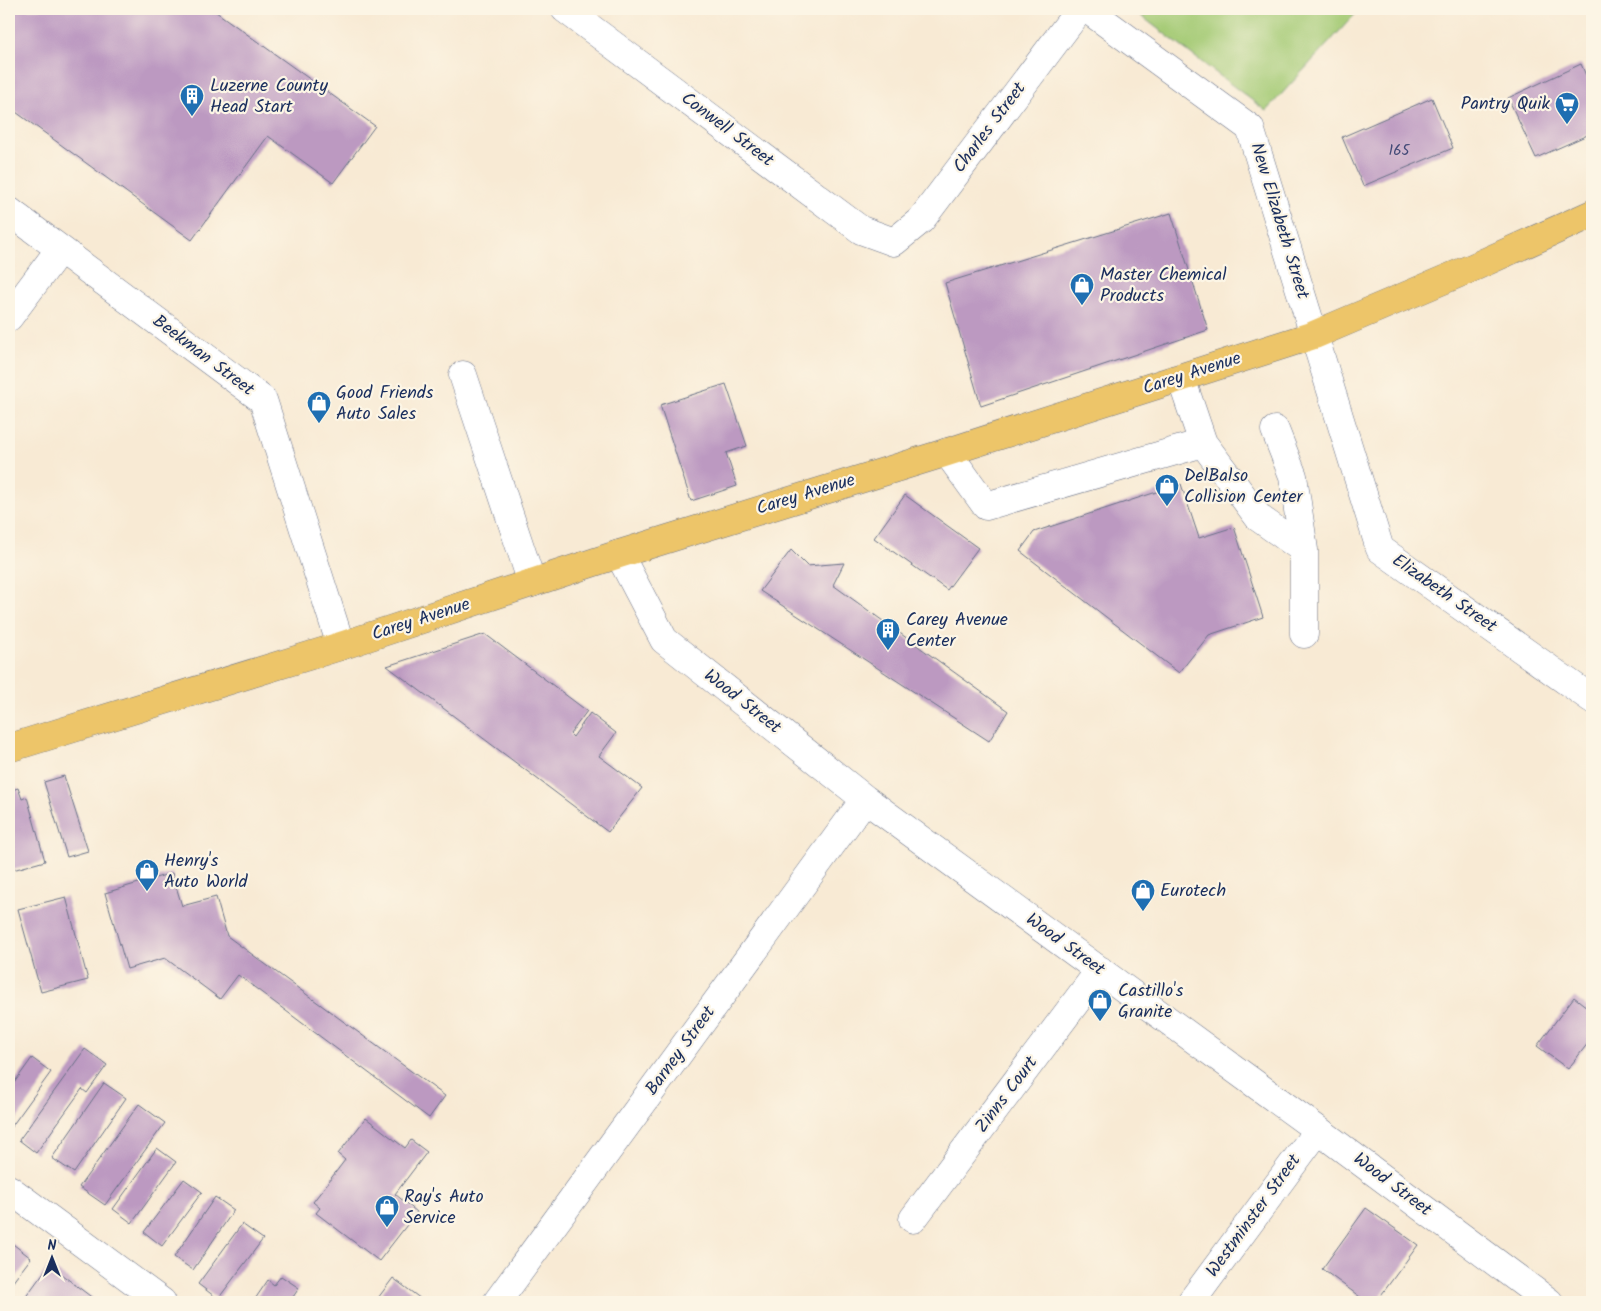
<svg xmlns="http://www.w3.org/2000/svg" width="1601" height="1311" viewBox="0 0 1601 1311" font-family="Kalam,sans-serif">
<rect width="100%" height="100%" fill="#fcf5e5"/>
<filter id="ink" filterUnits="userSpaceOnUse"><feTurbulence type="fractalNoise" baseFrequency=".02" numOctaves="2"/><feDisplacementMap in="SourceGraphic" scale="10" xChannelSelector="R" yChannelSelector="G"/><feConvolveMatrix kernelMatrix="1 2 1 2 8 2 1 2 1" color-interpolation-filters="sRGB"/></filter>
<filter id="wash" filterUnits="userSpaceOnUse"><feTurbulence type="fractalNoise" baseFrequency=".0096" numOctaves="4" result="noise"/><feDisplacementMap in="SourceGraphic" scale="20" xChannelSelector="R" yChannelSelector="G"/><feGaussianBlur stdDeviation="1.12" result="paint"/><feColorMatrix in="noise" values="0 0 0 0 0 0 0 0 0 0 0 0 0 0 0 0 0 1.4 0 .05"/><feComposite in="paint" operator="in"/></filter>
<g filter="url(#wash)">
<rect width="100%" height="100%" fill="#f8ead4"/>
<path fill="#a5cb76" stroke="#607d6a" d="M1132,9h223l3,2 -92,100z"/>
<g id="blocks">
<path fill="#bc99c1" d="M11,9h201l163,117 -42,57 -65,-47 -76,104 -183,-133v-95z
M1581,64l11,25v44l-56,25 -28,-60z
M1432,98l21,50 -90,38 -21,-49z
M1171,213l37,117 -227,76 -36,-123z
M726,384l21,62 -21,7 11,33 -46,15 -31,-96z
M1181,484l18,54 35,-11 29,90 -54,18 -30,38 -159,-122 14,-19z
M905,495l73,53 -31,42 -73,-52z
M791,550l16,16 37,-3 -11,22 175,126 -19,30 -229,-150z
M485,634l102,77 -17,23 3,3 17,-24 26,20 -17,23 43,32 -34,44 -221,-166z
M64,776l24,75 -21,6 -23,-75z
M18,788l4,11 5,-2 18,64 -36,10v-80z
M172,873l10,33 34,-9 11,39 218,160 -16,22 -191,-143 -18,24 -55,-41 -38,11 -22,-76z
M66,897l22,83 -47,12 -23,-83z
M1574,997l18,14v27l-24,31 -31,-23z
M85,1049l22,16 -20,28 -5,-4 -46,64 -17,-13z
M32,1058l19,14 -42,58v-40z
M104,1083l22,15 -52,75 -22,-15z
M139,1104l26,19 -60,82 -26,-18z
M366,1118l39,30 6,-8 16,12 -32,42 22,18 -38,49 -63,-48 4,-5 -7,-6 32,-42 -7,-6z
M157,1148l19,14 -44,61 -19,-14z
M184,1179l18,13 -40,54 -18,-14z
M215,1197l19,13 -41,60 -19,-13z
M1366,1208l52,37 -42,57h-9l-45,-33z
M242,1224l21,15 -45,60 -20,-15z
M9,1241l22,17 -22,29z
M49,1265l45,34 -2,3h-70z
M281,1276l18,12 -6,9 5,4 -1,1h-44l15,-22 6,5z
M393,1278l32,24h-50z"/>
</g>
</g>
<g filter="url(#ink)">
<use href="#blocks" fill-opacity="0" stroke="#687087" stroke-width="1"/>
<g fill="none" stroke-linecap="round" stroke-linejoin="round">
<defs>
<path id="minor" d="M565,9l296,221 33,12 27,-22 159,-211
M1087,9l163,119 130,421 212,150
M9,211l254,189 78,246
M9,317l51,-68
M463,375l69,208
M1181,378l22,65 56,75 45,32v84
M1275,430l18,46 11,74
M947,452l39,54 217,-63
M619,554l45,86 201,159 453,331 231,172
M9,1189l153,113
M913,1219l187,-249
M497,1302l368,-503
M1191,1302l127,-172"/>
<path id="major" d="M9,748l332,-102 278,-92 316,-98 379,-121 160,-68 118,-53"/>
</defs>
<use href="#minor" stroke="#687087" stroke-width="29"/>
<use href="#major" stroke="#687087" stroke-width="29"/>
<use href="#minor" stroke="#fff" stroke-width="28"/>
<use href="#major" stroke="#edc569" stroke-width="28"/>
</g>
</g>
<defs>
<symbol id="building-pin" viewBox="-11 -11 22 30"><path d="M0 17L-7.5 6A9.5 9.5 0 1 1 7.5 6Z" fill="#1f6fb2" stroke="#fcf5e5"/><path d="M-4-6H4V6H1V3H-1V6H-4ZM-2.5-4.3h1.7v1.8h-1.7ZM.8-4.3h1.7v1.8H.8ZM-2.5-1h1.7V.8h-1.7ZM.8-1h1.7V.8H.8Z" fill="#fff"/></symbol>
<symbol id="supermarket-pin" viewBox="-11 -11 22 30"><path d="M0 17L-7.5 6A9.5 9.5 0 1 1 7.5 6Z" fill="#1f6fb2" stroke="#fcf5e5"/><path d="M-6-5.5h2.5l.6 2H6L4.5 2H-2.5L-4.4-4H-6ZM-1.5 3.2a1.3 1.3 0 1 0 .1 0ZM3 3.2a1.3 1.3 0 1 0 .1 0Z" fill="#fff"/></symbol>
<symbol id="shop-pin" viewBox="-11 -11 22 30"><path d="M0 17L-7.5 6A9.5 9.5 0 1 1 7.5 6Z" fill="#1f6fb2" stroke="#fcf5e5"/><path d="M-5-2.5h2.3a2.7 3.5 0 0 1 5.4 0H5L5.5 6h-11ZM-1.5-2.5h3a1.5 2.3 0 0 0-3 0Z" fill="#fff"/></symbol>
</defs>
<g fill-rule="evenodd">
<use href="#building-pin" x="178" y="82" width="28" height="38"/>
<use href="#supermarket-pin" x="1553" y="90" width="28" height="38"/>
<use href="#shop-pin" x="1068" y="271" width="28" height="38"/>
<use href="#shop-pin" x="305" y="389" width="28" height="38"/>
<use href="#shop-pin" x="1153" y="472" width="28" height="38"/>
<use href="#building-pin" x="874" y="616" width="28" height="38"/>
<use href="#shop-pin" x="133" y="857" width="28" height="38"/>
<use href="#shop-pin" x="1129" y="877" width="28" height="38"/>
<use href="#shop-pin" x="1086" y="987" width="28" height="38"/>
<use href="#shop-pin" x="373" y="1193" width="28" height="38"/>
</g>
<g text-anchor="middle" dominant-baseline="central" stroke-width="4.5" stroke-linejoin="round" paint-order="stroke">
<g font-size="15" fill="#434a77">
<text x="1399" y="151">165</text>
</g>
<g font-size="18" fill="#1b2f5e" stroke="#fcf5e5" text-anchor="start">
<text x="210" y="86">Luzerne County<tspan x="210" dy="21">Head Start</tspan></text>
<text x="1550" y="104" text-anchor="end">Pantry Quik</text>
<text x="1100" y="275">Master Chemical<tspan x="1100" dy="21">Products</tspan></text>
<text x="336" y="393">Good Friends<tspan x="336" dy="21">Auto Sales</tspan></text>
<text x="1184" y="476">DelBalso<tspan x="1184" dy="21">Collision Center</tspan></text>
<text x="906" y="620">Carey Avenue<tspan x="906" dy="21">Center</tspan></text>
<text x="164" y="861">Henry's<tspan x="164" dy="21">Auto World</tspan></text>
<text x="1160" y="891">Eurotech</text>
<text x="1118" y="991">Castillo's<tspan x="1118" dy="21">Granite</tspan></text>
<text x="404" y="1197">Ray's Auto<tspan x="404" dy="21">Service</tspan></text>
</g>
<g font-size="18" fill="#1b2f5e" stroke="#fcf5e5">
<text transform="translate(990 128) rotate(-53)">Charles Street</text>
<text transform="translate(727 130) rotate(37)">Conwell Street</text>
<text transform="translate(1279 221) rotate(73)">New Elizabeth Street</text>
<text transform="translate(203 356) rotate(37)">Beekman Street</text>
<text transform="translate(1192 374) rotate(-18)">Carey Avenue</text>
<text transform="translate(806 495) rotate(-17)">Carey Avenue</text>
<text transform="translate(1444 594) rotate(35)">Elizabeth Street</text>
<text transform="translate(421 620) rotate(-18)">Carey Avenue</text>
<text transform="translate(742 702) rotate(38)">Wood Street</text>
<text transform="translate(1065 945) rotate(36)">Wood Street</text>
<text transform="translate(681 1051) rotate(-54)">Barney Street</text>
<text transform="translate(1007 1095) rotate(-53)">Zinns Court</text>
<text transform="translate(1392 1185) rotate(37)">Wood Street</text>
<text transform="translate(1254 1216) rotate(-54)">Westminster Street</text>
</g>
</g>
<rect width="1601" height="1311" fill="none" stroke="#fcf5e5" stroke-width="30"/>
<g transform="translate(52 1258)" stroke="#fcf5e5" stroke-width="4" paint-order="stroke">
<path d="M0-4L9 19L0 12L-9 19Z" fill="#1b2f5e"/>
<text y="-8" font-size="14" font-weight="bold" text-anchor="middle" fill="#1b2f5e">N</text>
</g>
</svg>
